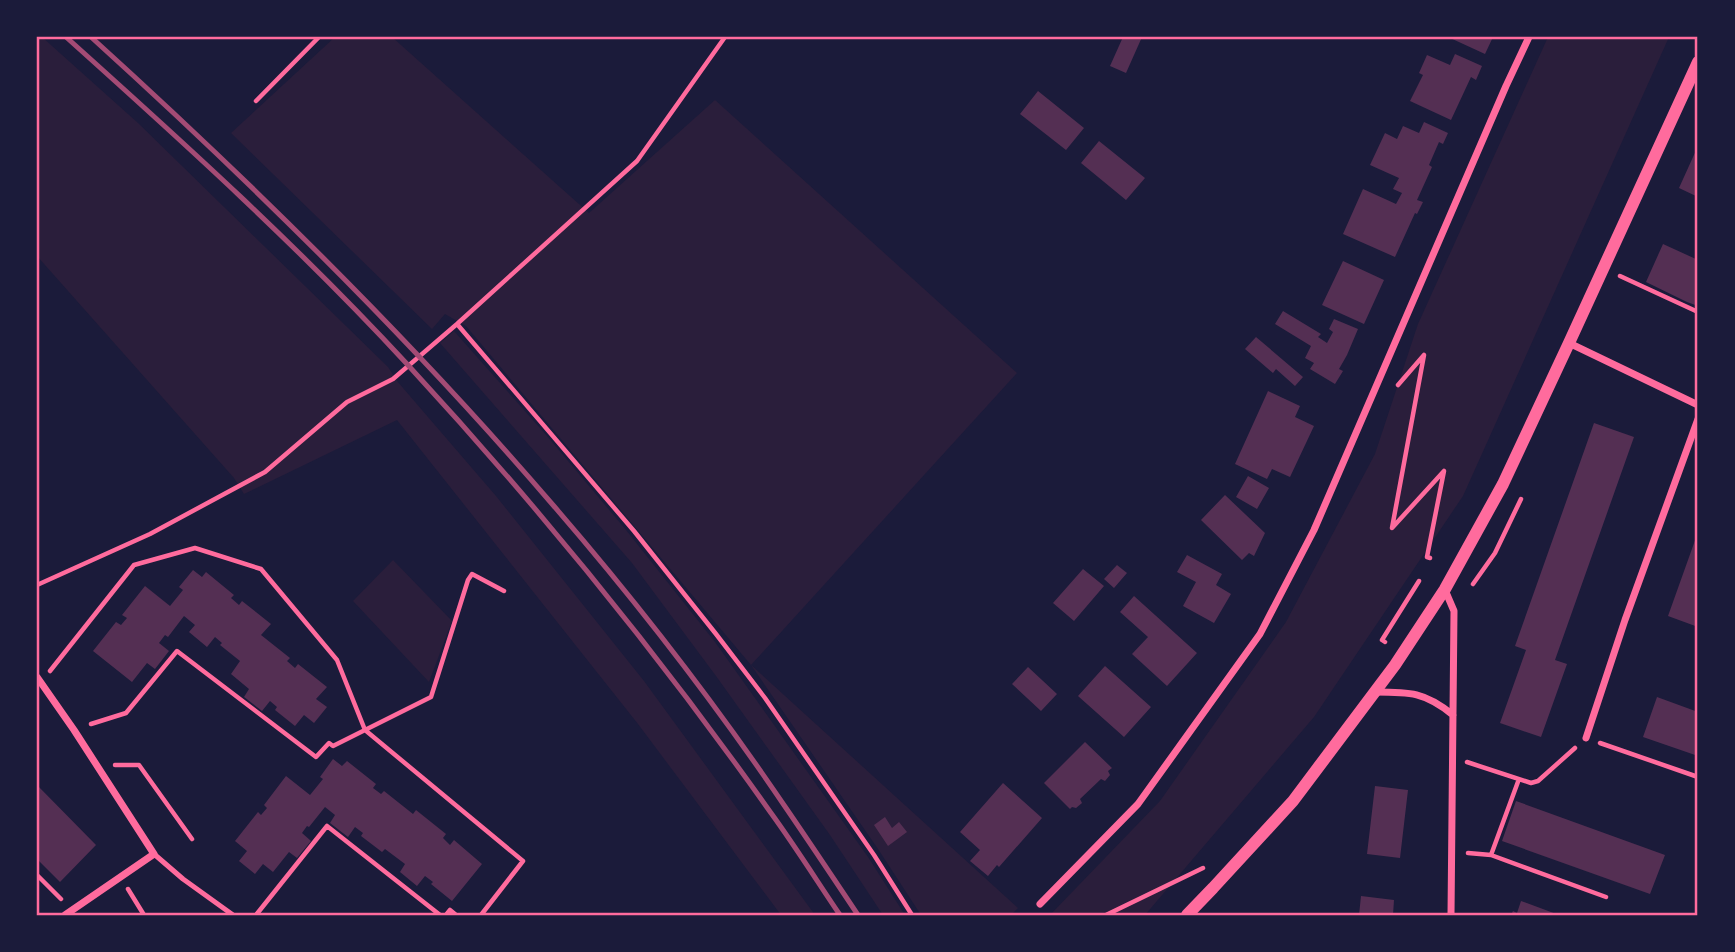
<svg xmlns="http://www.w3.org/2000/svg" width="1735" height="952" viewBox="0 0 1735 952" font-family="'PT Sans',sans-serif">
<rect width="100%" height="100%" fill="#1b1b3a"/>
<path fill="#2a1e3b" d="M37,37h5l96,86 250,244 9,14 99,115 148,185 171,234h-34l-143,-191 -241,-304 -153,74 -10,-16 -197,-222z
M335,37h57l197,176 126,-113 302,273 -266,292 267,243 -7,7h-90l-43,-66 -127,-184 -285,-339 -21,-12 -13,15 -201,-196z
M1548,37h121l-206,459 -149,221 -169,198h-95l110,-114 126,-179 89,-168 43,-130z
M454,331l93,105 79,94 89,112 153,215 37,58h-22l-53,-80 -114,-159 -84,-113 -192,-220z
M393,560l59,61 -23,61 -76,-81z"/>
<path fill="#542f53" d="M1123,37h19l-16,36 -16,-7z
M1448,37h45l-8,17z
M1455,54l27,12 -6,14 -5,-3 -20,43 -41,-19 13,-26 -4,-2 8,-18 23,10z
M1038,91l46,37 -18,22 -46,-36z
M1424,122l24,11 -5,11 -4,-2 -10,23 3,2 -15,33 6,2 -6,12 -2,-1 -20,44 -52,-23 20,-45 33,15 6,-11 -9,-4 6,-11 -29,-13 15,-32 12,6 6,-13 16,7z
M1099,141l46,37 -19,22 -45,-37z
M1698,146v51l-19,-9z
M1663,244l35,16v46l-11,-4 -41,-20z
M1343,261l41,19 -20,44 -42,-19z
M1283,311l38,23 -3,3 9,6 6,-11 -4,-3 5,-10 24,10 -11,26 -8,14 4,2 -8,13 -25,-15 4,-6 -9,-5 6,-12 -36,-22z
M1256,337l47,40 -8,9 -19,-17 -3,4 -28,-24z
M1268,391l32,15 -5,11 19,9 -24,51 -18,-8 -5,10 -32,-15z
M1594,423l40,14 -79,223 12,4 -26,73 -41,-14 26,-73 -11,-4z
M1248,476l21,12 -12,21 -21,-12z
M1225,495l40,38 -11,23 -5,-3 -7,7 -41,-40z
M1698,532v95l-30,-11z
M1187,555l35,19 -6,11 15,9 -17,29 -31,-17 13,-24 -19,-10z
M1117,565l10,8 -13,15 -10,-9z
M1083,569l21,17 -30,35 -21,-18z
M193,570l9,7 4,-5 28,23 -3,3 8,7 3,-4 29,23 -10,11 29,23 -3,3 8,7 3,-4 29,23 -11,12 11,8 -13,16 -10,-8 -9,11 -20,-16 2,-3 -7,-6 -8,10 -14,-11 -4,-3 5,-8 -18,-15 9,-13 -20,-16 2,-2 -7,-6 -8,10 -18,-15 6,-7 -11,-9 -16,21 -3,-2 -6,8 10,8 -14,18 -8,-6 -15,19 -39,-31 23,-29 5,3 6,-7 -5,-3 23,-29 25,20 13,-16 -4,-3z
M1134,596l63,57 -30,33 -35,-32 16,-17 -28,-25z
M1105,666l46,41 -27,30 -46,-41z
M1028,667l29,27 -16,17 -29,-27z
M1657,697l41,15v44l-55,-19z
M1085,742l27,26 -4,3 2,4 -5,6 -4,-2 -21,20 2,4 -6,5 -4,-1 -2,2 -26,-26z
M333,759l9,7 5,-5 29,23 -3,4 8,6 3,-3 29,23 3,-4 30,24 -3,4 7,7 4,-5 28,24 -30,37 -21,-17 2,-2 -8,-6 -8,10 -17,-14 5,-8 -20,-15 -3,3 -21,-16 2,-3 -8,-6 -7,10 -18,-14 5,-8 -10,-8 -16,20 -2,-1 -5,7 9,8 -14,17 -8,-6 -16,20 -10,-8 -8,10 -16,-13 8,-10 -12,-10 23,-29 3,3 6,-7 -3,-3 22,-29 24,19 13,-16 -3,-2z
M1003,783l39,35 -43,49 -2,-2 -9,11 -18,-15 10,-11 -20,-18z
M37,785l59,60 -36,37 -23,-23z
M1375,786l33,4 -8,68 -33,-4z
M1516,801l149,54 -15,39 -148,-53z
M885,817l7,11 7,-6 8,10 -19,14 -14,-21z
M1361,896l33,4 -1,15h-34z
M1521,901l38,14h-48l2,-4 4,2z"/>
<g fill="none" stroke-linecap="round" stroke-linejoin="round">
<path stroke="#ff6b9d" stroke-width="4.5" d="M256,101l63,-64
M1620,276l78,36
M457,324l177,207 82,103 49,64 109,157 38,60
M1398,385l26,-30 -32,173 52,-57 -17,86 3,1
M1473,584l22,-31 26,-54
M37,585l113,-51 115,-62 82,-70 46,-23 64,-55 180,-163 88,-124
M1385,642l-3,-2 37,-59
M50,671l84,-106 61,-17 66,21 76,91 28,70 158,131 -42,54
M91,724l35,-11 51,-62 139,106 13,-14 4,3 98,-49 37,-117 4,-6 32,17
M1600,743l98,34
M1467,762l64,21 7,-2 37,-33
M115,765h24l53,74
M1468,853l23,2 115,42
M1491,855l28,-76
M37,875l24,24
M128,889l16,26
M256,915l71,-89 113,89
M446,915l4,-5 6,5
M1106,915l97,-47"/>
<path stroke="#ff6b9d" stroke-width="5" d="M154,854l29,25 50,36"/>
<path stroke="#ff6b9d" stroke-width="7" d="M1569,343l129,62
M1445,590l9,21 -3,304
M37,677l37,53 80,124 -89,61
M1375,692c35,0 50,0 78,23
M1586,738l39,-118 73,-201
M1040,904l98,-100 122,-170 54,-104 192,-444 23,-49"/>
<path stroke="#ff6b9d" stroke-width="12" d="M1187,915l26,-27 80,-87 102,-136 50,-76 58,-105 66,-141 129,-281"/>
<path stroke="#a44b75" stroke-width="5" d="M66,37c117,105 234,211 341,327 130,141 253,292 364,449 24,33 46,68 69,102
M91,37c162,147 319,301 462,468 83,96 162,198 233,303 24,35 48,71 72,107"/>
</g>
<rect width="1735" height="952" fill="none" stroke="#1b1b3a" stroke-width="77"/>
<rect x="38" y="38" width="1658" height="876" fill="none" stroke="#ff6b9d" stroke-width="2.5"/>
</svg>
